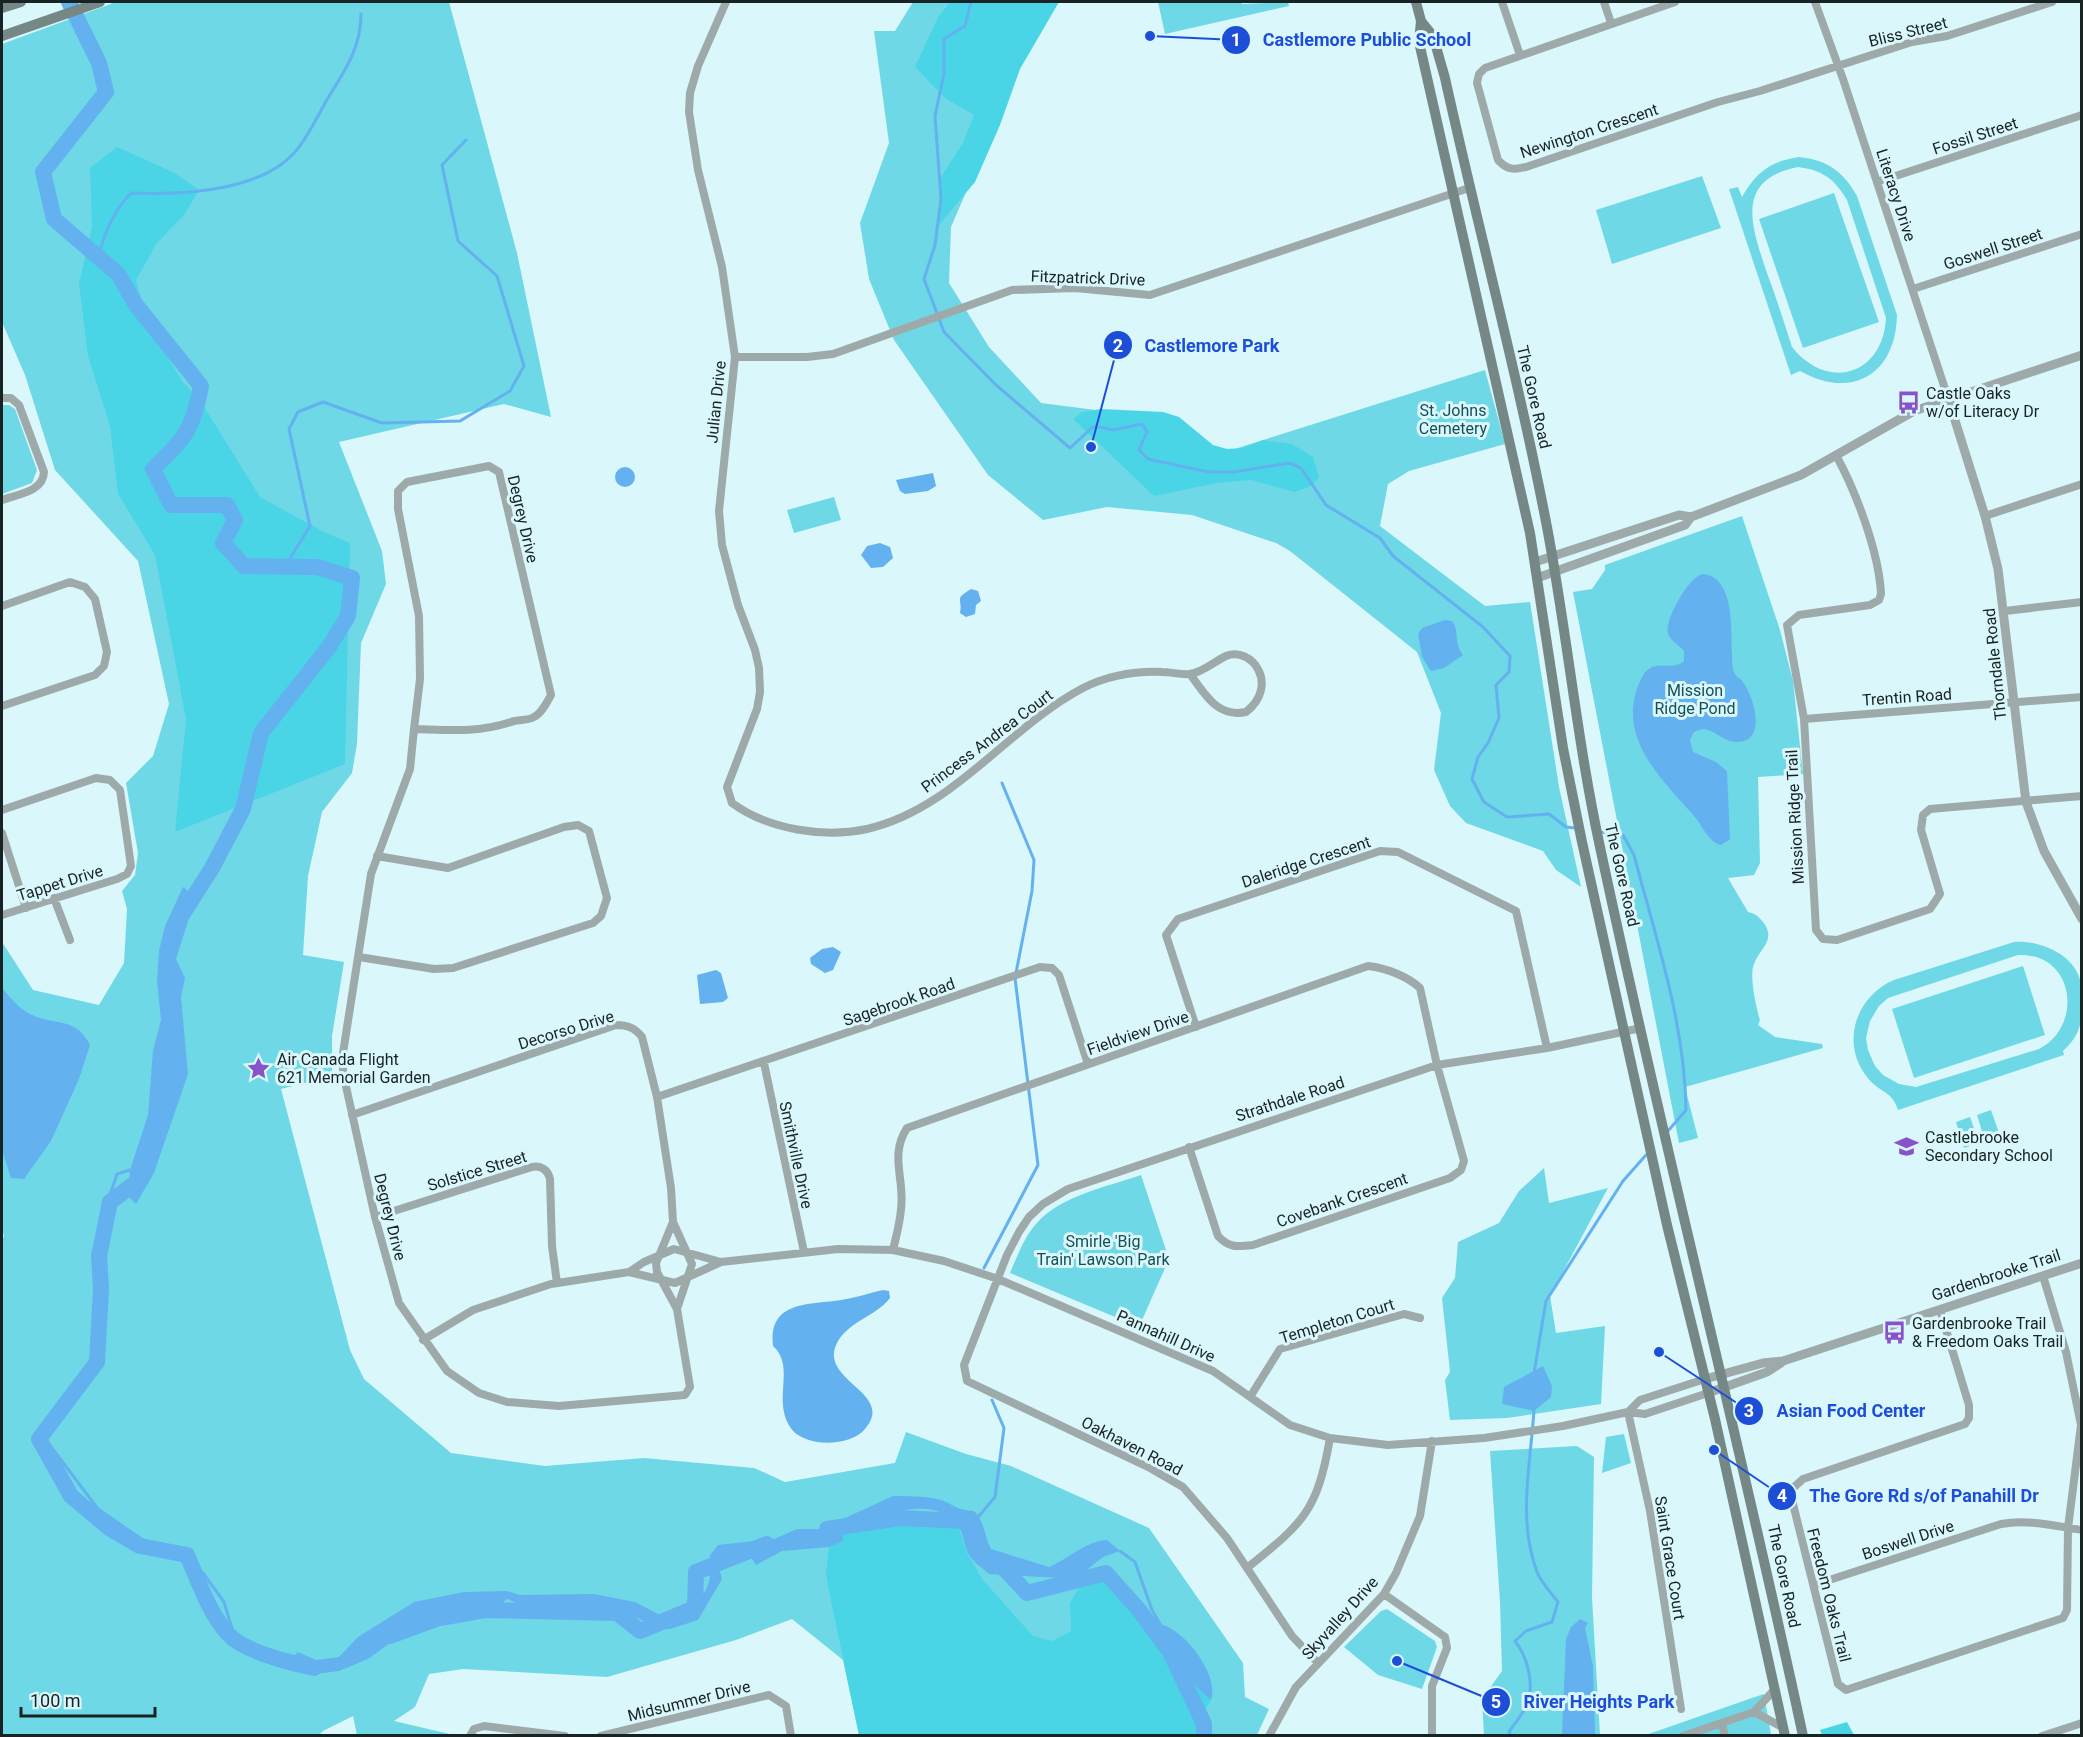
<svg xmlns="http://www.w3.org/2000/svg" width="2083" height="1737" viewBox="0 0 2083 1737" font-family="Roboto,sans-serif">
<rect width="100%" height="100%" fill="#daf7fb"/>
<path fill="#6fd8e7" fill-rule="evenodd" d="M116,2h333l68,251 34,164 -47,-13 -165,38 43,109 4,33 -25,59 -4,101 -5,29 -30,39 -14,64 -5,79 41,7 -12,74v40l-51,13 69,261 14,29 87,74 94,13 99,-8 110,10 31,14 110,-19 11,-31 60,22 45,12 138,62 94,135 2,34 24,12 -12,26h-398l-16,-75 -51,-41 -56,21 -129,37 -144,-8 -34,5 -14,33 -21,14 60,14h-97l-4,-19 -30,15 -4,4h-317v-497l2,-1 -2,-11v-284l31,48 66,15 25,-42 3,-54 -5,-18 13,-16 3,-22 -12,-70 27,-27 16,-52 -31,-143 -83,-91 -30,-95 -23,-53v-278z
M913,2h158l-19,1 -21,38 -80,186 -2,56 40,64 52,56 109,14 75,35 260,-82 20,74 -96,27 -21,13 -8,42 105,80 45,-4 29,185 22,100 -25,-17 -13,-19 -77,-28 -16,-17 -16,-36 7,-57 -24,-61 -127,-101 -14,-8 -84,-28 -85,-8 -64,13 -55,-45 -94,-135 -25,-61 -9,-56 29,-80 -15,-112h21z
M1158,2h83l1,2 46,-2 1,4 -124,28z
M1799,157c28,3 44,14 58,39l40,119c-1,60 -46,85 -97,56l-9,4 -62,-186 9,-2 4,10c14,-25 29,-36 57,-40zM1798,167c24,3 37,12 49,33l39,118c-3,57 -58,74 -94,29 -8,-25 -16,-50 -25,-74 -15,-45 -34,-93 31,-106z
M1702,176l19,52 -109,36 -16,-54z
M1834,193l45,129 -76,26 -44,-129z
M2,405h7l6,4 22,61 -5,13 -30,11z
M834,497l7,23 -47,13 -7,-23z
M1742,516l38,114 13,51 10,93 -45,3 2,86 -6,12 -26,3 20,34c8,2 10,4 15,10 14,18 -3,26 -9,42 -5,11 2,44 6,56l-2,5 17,12 47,7 1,4 -138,39 13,51 -19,5 -106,-551 19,-3 13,-19v-5z
M2014,942c26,-2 61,12 67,41 2,7 1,16 1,23 0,20 -4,31 -19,45l1,4 -166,55c-6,-20 -19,-17 -31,-33 -27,-34 -11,-81 27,-97zM2018,955c58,-2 65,72 21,94l-123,38 -17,-3 -16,-9 -8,-9 -7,-16 -2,-12 4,-17 9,-15 9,-8z
M2023,966l22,69 -131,43 -22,-69z
M1991,1110l9,26 -15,5 -8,-26z
M1970,1117l9,26 -15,5 -8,-26z
M1544,1168l5,35 59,-15 -58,108 6,37 49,-7 -4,78 -94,14 -57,2 -5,-40 5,-8 -8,-74 13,-20 3,-36 41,-19 20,-32z
M1141,1175l28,84 -30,68 -129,-54c7,-16 14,-36 26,-49 25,-29 71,-37 105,-49z
M1624,1434l7,29 -29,10 4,-36z
M1577,1446l17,11 -2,141 8,137h-116l-2,-36 20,-28 -2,-69 -10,-151z
M1387,1609l48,32 2,6 -15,42 -44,-14 -34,-28 37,-36z
M1764,1694l7,41 -128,1 106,-37z"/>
<path fill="#4ad5e7" d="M950,2h109l-39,67 -20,56 -25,57 -36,43 1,-47 23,-35 11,-28 -29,-17 -30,-31 23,-50z
M117,147l58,26 24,17 -15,25 -27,28 -21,37 11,42 35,59 18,19 60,97 64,35 26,11 -5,221 -170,68 11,-113 -31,-164 -37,-61 -8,-68 -22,-70 -9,-72 13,-57 -2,-59z
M1101,409l62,3 16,5 34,28 14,4 16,-1 20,-8 29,4 21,13 6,20 -8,9 -16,6 -44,-12 -34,3 -63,13 -81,-77 9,-7z
M949,1518l10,10 8,25 16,27 50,56 19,5 19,-10 -1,-28 19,-32 12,-3 59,56c2,26 31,60 51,76l-8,13 1,22h-345l-30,-144 -3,-17 3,-27 13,-6 1,-7 63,-14z
M1847,1722l7,13h-32l-2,-5z"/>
<path fill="#64b1f0" d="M615 477a10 10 0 1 1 20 0a10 10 0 1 1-20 0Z
M933,473l3,13 -8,5 -23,3 -5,-3 -4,-11z
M880,543l10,4 3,11 -10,9 -12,1 -10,-13 6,-9z
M1702,574c33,2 29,56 30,79 0,6 0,13 2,19 1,4 6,6 9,10 11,15 25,61 -7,60 -12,0 -22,-13 -34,-13l-8,3 -4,8 3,12 23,10 11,9 3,68 -9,6c-12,-2 -19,-20 -27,-29 -34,-39 -80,-80 -53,-137 11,-24 31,-6 43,-18v-10c-5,-6 -14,-10 -16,-18 -4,-12 20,-55 34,-59z
M971,589l7,2 3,10 -5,4 -1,9 -9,3 -6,-4c3,-15 -7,-13 11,-24z
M1445,620l7,1c8,10 1,20 11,34l-19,13 -13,3 -9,-14 -4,-23 4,-6z
M183,887l17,14 -11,17 -13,41 9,19 -4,19 7,77 -34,99 -18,31 -8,-8 2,-26 18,-55 5,-64 8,-31 -4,-40 2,-29 6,-25z
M833,947l8,5 -8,18 -8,3 -14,-9 -1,-6 12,-9z
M716,970l5,3 7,25 -5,4 -23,2 -3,-29z
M2,988c9,10 16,20 28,26 24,12 46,2 60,31l-11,34 -28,62 -27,38 -13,-1 -9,-28z
M883,1290l6,1 1,7c-14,18 -40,23 -52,43 -23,40 59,51 27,88 -15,18 -62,19 -75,-2 -18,-28 6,-60 -17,-81 -5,-46 37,-41 68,-46 14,-2 28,-7 42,-10z
M1543,1366l9,20 -1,11 -17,14 -32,-7 2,-17z
M893,1496c15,0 30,0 44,3 17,4 16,11 37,12 11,11 10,24 17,38l58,18c21,-9 35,-25 58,-27l13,11 -17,6 -24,19 -20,2 -70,-4c-8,-7 -18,-13 -22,-23 -3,-7 -4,-16 -7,-23 -22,-36 -78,-12 -110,-5l-7,11v7l-14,6 -47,4 -26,14 -8,-12 -12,-3 -12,6 -6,8 4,15 -24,41 -28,9h-8l-39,-17 -28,-4 -78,1 -3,-7 -7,-3 -10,8h-34l-37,10 -58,42 -29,12 -24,3 -20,-8 -5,-6 8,-8 18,8 23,-3 19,-20 56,-35 50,-10 43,-1 13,4 74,-1 41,8 25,13 19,-1c28,-19 33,-25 31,-59l8,-10 56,-6 23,-10h24z
M1580,1619l8,4 -3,5 8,38 2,69h-33l4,-96 5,-12z
M1160,1624c24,5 60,51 51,76 -20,-16 -49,-50 -51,-76z"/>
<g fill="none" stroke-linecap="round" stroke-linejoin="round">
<path stroke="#64b1f0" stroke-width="3" d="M971,2l-6,24 -21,13v35l-9,42 6,83 -6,46 -11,34 20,53 52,53 74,63 24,-22 19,4 29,-6 5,8 -8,18 9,9 61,13h25l55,-9 12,5 25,37 54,33 13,18 90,71 27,29 -1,16 -13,13 3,33 -11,25 -10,14 -6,22 12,23 23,15 42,-3 17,13 9,1
M98,258c6,-24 15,-47 33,-65 49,2 129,-1 164,-41 13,-15 23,-37 33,-54 17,-28 33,-50 33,-84
M284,568l26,-42 -21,-97 9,-17 25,-10 59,21 78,-2 50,-30 14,-25 -27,-90 -39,-35 -16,-76 24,-25
M1600,832l23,3 11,20c22,84 51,168 52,255l-18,21
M130,1170l-13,4c-5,17 -23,60 -22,75 0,12 6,24 8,35 3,22 4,48 -4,68 -13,34 -50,51 -53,88l52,69 45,31 35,10 25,23 21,29 9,30 10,8 47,20
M984,1268l54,-103 -23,-187 17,-87 2,-31 -32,-77
M1534,1373l12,-72 77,-120 23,-26
M979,1516l16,-19 9,-69 -12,-28
M1120,1551l15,11 17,48 8,14
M1511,1736l-2,-4c6,-9 14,-18 18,-28 8,-20 0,-48 -12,-63l11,-10 26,-9 6,-20c-7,-9 -17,-20 -21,-30 -20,-54 -6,-108 -3,-163"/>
<path stroke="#64b1f0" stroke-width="16" d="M69,2l30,61 7,29 -63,80 11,47 64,55 18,31 65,81c-8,43 -16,53 -48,83l18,36h56l8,15 -12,23 21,23 73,1 35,11 -4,38 -19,31 -68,86 -18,76 -31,59 -30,47
M144,1172l-2,6 -32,24 -11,54 2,32 -4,74 -58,77 32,57 38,32 31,18 47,9c11,25 22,58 41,79 16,18 63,29 86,34
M827,1529l73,-11 65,3 6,7
M996,1560l31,33 79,-20 33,37 31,42 34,72v12
M390,1636l46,-17 50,-9 131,3 23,18 55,-23 1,-36 71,-28"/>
<path stroke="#9eaaa9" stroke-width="8" d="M726,2l-28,64 -8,27 -1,19 9,58 24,97 13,90 -16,154 3,34 16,60 17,45 4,18 1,24 -3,17 -30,78 5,16c37,27 92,35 135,26 87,-20 140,-101 216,-141 24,-12 52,-17 79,-16 9,0 19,3 28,2 12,-1 25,-13 36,-18 26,-10 54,29 20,56 -29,6 -41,-18 -56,-38
M1502,2l18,53
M1604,2l7,21
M1675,2l-190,66 -6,6 -2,9 21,77c9,10 16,10 28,7l192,-65 42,-11 152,-49 35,-6 105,-34
M1815,2l28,77 105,319
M1877,182l205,-67
M1913,289l169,-55
M735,357h72l26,-3 179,-64 63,-2 75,7 319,-107
M2,398h9l8,7 25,67c-1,20 -26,22 -42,28
M1836,455c20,37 43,97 45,139l-2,6 -9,5 -71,10 -12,10 17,94 12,211 7,9 14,1 93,-31 10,-15 -19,-64 2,-15 7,-6 152,-13
M1985,516l97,-32
M2,606l68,-24 15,5 10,12 12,53 -3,14 -9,9 -93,31
M2005,611l77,-9
M1804,719l278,-22
M2,810l94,-32 14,2 10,10 11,76 -4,8 -10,5 -115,36
M2,833l24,75
M54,898l16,42
M359,957l75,12 19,-1 140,-45 8,-7 6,-18 -18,-67 -11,-6 -14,2 -116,41 -71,-12
M1196,1027l-30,-92 12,-16 202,-68 18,1 118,59 31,137
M764,1063l40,189
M657,1097l383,-130 12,1 7,7 29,89
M352,1115l264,-90c12,0 19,3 26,12l15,60 14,91 2,34 -17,41 1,9 20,37 13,78 -5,8 -126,11 -52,-4 -28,-9 -32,-22 -48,-68 -24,-86 -32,-144v-20l28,-179 39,-105 4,-40c36,1 63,4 97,-7 7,-3 17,-1 23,-5 8,-4 13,-15 17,-22l-52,-223 -10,-6 -82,16 -9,9v18l21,107 1,63 -6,50
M375,1217l157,-50c9,-2 16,3 18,12l2,67 5,37
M673,1222l19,42 -15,45
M893,1250c3,-13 7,-27 8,-41 4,-31 -12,-53 6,-81l461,-162c18,2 39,10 52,22l17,77 27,96 -3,9 -11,8 -197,67c-16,2 -24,3 -35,-9l-29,-89
M629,1272l15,-10 30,-13 47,13 117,-13 55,1 51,11 54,18 215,92 77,54 40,13 58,7 96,-7 79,-12 65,-14 17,2 63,-21
M1940,1310l29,95v13l-4,6 -162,55 -10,9v16l45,180 8,6 217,-72 4,-8 1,-82 13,-103 -15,-73 -23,-76
M423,1340l50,-30 78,-26 78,-12 46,11 46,-21
M1250,1397l30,-48 124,-35 16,4
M1628,1412l22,99 31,198
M1628,1412l12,-12 65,-21
M1247,1568c57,-46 70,-56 83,-130
M1814,1585l187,-61c27,-5 53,2 81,6
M1384,1594l61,43 2,11 -15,38v50
M1318,1663l-26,-27 -65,-98 -44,-51 -33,-19 -183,-87 -3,-16 43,-110 12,-23 10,-15 14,-13 25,-15 369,-124 110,-17 94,-20
M1754,1712l30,16
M1722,1724l3,12
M470,1736l4,-7 10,-3 81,10
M601,1736l168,-41 17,11 5,30
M1269,1736l27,-49 88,-93 12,-21 24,-57 12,-75
M1683,1736l71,-24 21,-23
M2042,1736l40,-13"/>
<path stroke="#9eaaa9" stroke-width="9" d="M1948,398l37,118 13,53 28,233 18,49 38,68
M1535,562l144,-47 12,2
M1537,578l148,-53 6,-8 110,-42 113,-64 168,-56
M1705,1379l58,-16 20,-2 299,-98
M1708,1393l59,-21 14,-9"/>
<path stroke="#768886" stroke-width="10" d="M1416,2l5,19 -2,21 111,491 33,215 19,94 85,383 48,194 70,317
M2,8l19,-6
M1421,21l12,15 12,42c33,150 73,298 102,449 20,106 30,214 53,320 63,297 139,591 203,889
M2,36l98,-34"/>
</g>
<defs>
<symbol id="bus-bare" viewBox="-9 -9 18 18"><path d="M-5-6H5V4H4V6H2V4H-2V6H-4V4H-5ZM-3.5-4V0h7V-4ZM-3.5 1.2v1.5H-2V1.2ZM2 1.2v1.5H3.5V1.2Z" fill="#8752ca" stroke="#daf7fb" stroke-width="2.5" paint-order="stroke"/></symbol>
<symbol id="sight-bare" viewBox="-9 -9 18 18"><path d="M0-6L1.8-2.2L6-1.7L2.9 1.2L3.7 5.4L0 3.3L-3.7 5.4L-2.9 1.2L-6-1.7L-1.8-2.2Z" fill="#8752ca" stroke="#daf7fb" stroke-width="2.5" paint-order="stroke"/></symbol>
<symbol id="school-bare" viewBox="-9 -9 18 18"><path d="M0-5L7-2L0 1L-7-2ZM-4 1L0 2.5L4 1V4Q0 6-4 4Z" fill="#8752ca" stroke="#daf7fb" stroke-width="2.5" paint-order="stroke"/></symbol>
</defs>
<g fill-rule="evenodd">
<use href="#bus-bare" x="1892" y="386" width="33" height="33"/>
<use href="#sight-bare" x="242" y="1052" width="33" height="33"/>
<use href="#school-bare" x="1890" y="1130" width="33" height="33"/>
<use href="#bus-bare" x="1878" y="1316" width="33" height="33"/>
</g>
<g text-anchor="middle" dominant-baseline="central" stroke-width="6" stroke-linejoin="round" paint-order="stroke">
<g font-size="16" fill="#182324" stroke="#daf7fb">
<text transform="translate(1908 32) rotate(-14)">Bliss Street</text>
<text transform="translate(1589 131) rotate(-18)">Newington Crescent</text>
<text transform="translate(1975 136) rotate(-18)">Fossil Street</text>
<text transform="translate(1896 195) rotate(72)">Literacy Drive</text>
<text transform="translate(1993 249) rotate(-18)">Goswell Street</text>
<text transform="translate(1088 278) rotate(2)">Fitzpatrick Drive</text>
<text transform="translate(1534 397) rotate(77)">The Gore Road</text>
<text transform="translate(716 402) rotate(-84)">Julian Drive</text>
<text transform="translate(523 519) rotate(77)">Degrey Drive</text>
<text transform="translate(1995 664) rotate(-96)">Thorndale Road</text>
<text transform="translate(1907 697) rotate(-4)">Trentin Road</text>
<text transform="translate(987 741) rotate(-37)">Princess Andrea Court</text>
<text transform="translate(1795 817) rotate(-93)">Mission Ridge Trail</text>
<text transform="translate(1306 862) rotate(-18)">Daleridge Crescent</text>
<text transform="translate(1622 875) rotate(77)">The Gore Road</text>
<text transform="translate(60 883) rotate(-17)">Tappet Drive</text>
<text transform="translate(899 1002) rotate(-19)">Sagebrook Road</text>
<text transform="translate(566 1030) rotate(-17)">Decorso Drive</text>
<text transform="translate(1138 1033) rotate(-19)">Fieldview Drive</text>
<text transform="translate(1290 1099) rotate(-18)">Strathdale Road</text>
<text transform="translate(796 1155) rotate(78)">Smithville Drive</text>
<text transform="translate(477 1171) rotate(-17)">Solstice Street</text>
<text transform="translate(1342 1200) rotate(-19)">Covebank Crescent</text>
<text transform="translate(390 1217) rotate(76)">Degrey Drive</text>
<text transform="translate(1996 1275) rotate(-18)">Gardenbrooke Trail</text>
<text transform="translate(1337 1321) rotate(-17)">Templeton Court</text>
<text transform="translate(1166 1336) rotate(24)">Pannahill Drive</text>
<text transform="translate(1132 1446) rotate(27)">Oakhaven Road</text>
<text transform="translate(1908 1540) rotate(-18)">Boswell Drive</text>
<text transform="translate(1670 1558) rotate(81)">Saint Grace Court</text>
<text transform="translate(1784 1576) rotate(78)">The Gore Road</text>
<text transform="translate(1829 1595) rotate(76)">Freedom Oaks Trail</text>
<text transform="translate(1340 1618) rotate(-48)">Skyvalley Drive</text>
<text transform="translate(689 1701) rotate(-14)">Midsummer Drive</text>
</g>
<g font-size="16" fill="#182324" stroke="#daf7fb" text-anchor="start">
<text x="1926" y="393">Castle Oaks<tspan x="1926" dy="18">w/of Literacy Dr</tspan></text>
<text x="277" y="1059">Air Canada Flight<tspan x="277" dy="18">621 Memorial Garden</tspan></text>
<text x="1925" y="1137">Castlebrooke<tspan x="1925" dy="18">Secondary School</tspan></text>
<text x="1912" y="1323">Gardenbrooke Trail<tspan x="1912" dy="18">&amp; Freedom Oaks Trail</tspan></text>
</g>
<g font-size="16" fill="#144f57" stroke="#daf7fb">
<text x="1453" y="410">St. Johns<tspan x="1453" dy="18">Cemetery</tspan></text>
<text x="1695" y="690">Mission<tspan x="1695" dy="18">Ridge Pond</tspan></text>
<text x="1103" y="1241">Smirle 'Big<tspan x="1103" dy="18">Train' Lawson Park</tspan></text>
</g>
</g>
<path fill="none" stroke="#1d4ed8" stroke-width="2" d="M1150 36L1236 40M1091 447L1118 345M1659 1352L1749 1411M1714 1450L1782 1496M1397 1661L1496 1702"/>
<g fill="#1d4ed8" stroke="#daf7fb" stroke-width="2">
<circle cx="1150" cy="36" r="6"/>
<circle cx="1091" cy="447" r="6"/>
<circle cx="1659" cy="1352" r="6"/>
<circle cx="1714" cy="1450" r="6"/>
<circle cx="1397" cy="1661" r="6"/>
<circle cx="1236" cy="40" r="15"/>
<circle cx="1118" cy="345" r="15"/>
<circle cx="1749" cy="1411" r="15"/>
<circle cx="1782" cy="1496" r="15"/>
<circle cx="1496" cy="1702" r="15"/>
</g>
<g font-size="18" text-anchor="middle" font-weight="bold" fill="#fff">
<text x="1236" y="46">1</text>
<text x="1118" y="352">2</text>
<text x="1749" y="1417">3</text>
<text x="1782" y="1502">4</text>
<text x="1496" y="1708">5</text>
</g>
<g font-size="18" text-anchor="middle" font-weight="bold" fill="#1d4ed8" stroke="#daf7fb" stroke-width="6" stroke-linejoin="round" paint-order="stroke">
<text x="1367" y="46">Castlemore Public School</text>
<text x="1212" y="352">Castlemore Park</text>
<text x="1851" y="1417">Asian Food Center</text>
<text x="1924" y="1502">The Gore Rd s/of Panahill Dr</text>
<text x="1599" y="1708">River Heights Park</text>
</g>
<rect width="2083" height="1737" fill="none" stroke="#182324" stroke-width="6"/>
<path d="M21 1707v9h134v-9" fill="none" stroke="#182324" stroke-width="3"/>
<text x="30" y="1707" font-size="18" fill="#182324" stroke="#daf7fb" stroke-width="4.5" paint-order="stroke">100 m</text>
</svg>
